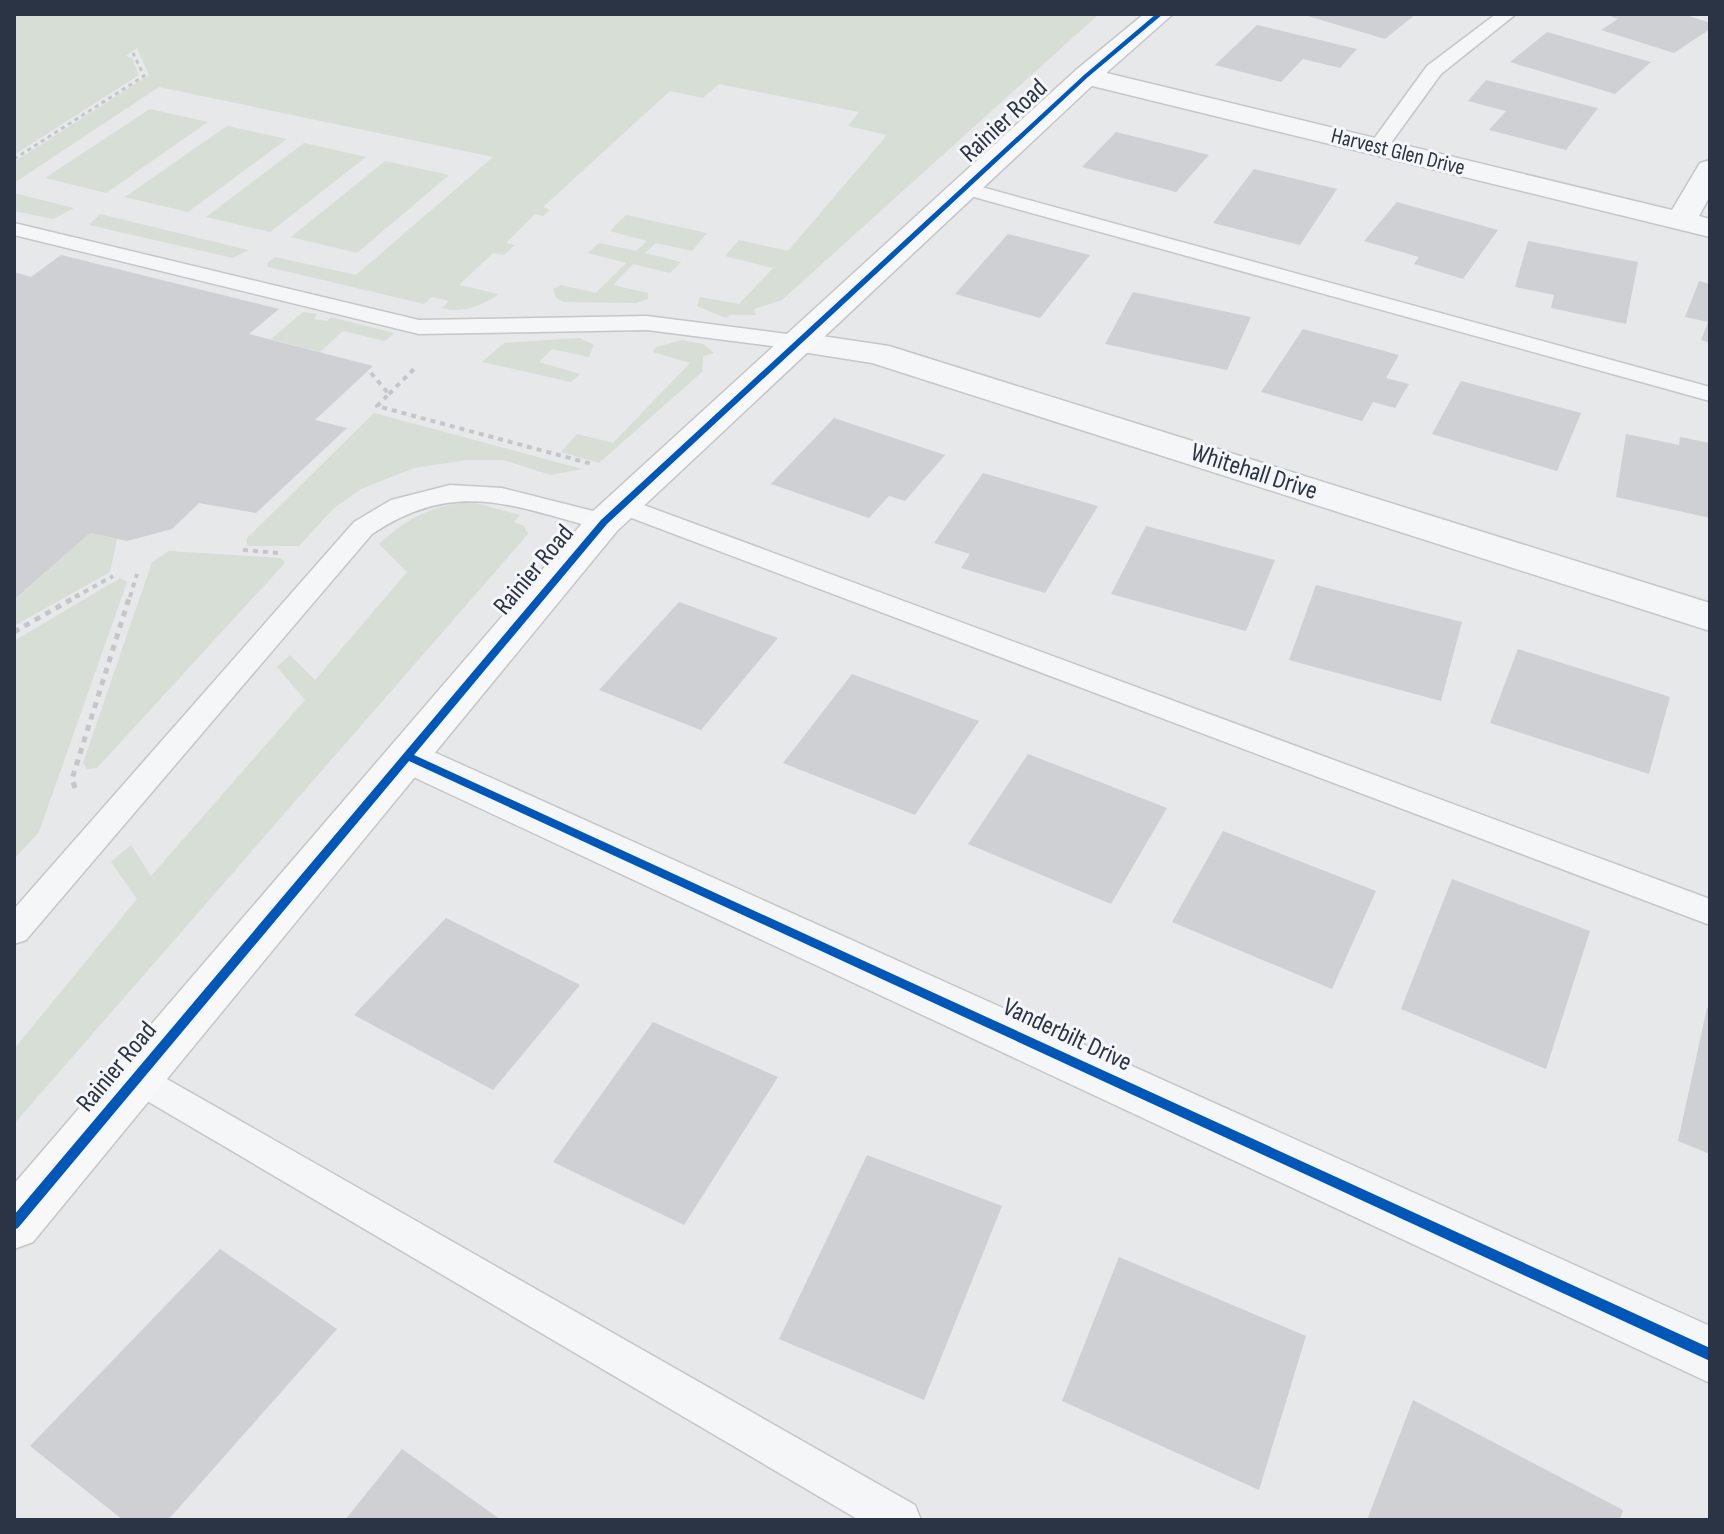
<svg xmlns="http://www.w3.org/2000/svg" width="1724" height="1534" viewBox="0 0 1724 1534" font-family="'Sofia Sans Condensed',sans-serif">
<rect width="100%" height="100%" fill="#e6e8ea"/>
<path fill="#d6ded6" d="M14,14h1085l-317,286 -28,9 2,6h-26l-4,3 -29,-12 3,-9 39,7 34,-36 -48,-12 14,-16 49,11 99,-116 -39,-9 11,-14 -140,-28 -16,14 -33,-7 -127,116 7,3 -7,6 -8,-2 -29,29 9,2 -11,10 -11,-2 -34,32 40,9c-16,11 -37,20 -57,14l7,-7 -17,-4 -8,7 -156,-37 -1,-4 8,-6 81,18 137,-118 -334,-70 -145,96v-21l135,-87 -12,-27 -11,8 6,2 7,17 -125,80z
M150,109l58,13 -102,71 -61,-15z
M227,126l60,13 -99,73 -63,-15z
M304,143l62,14 -96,75 -64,-15z
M385,161l64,14 -92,78 -66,-16z
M14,193l60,15 -21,11 -39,-8z
M100,214l148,36 -15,8 -144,-33z
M626,215l81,18 -15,18 -36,-8 -11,10 36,9 -11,11 -37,-9 -20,21 35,8v6l-12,4 -73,-1 -7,-4 -3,-9 8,-4 35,8 30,-30 -38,-10 11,-10 37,8 11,-10 -37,-10z
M303,312l14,2 -3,5 13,2 4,-4 63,16 -9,8 -42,-10 -23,21 -49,-13z
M580,338l14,7 -5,12 -37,-8 -13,13 41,12 -9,8 -89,-20 22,-19z
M682,340l21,4 11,9 -11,3 -1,16 -103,91 -38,-11 16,-18 36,9 77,-80 -37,-11 3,-5z
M374,413l208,56 -31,6 -48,-15h-36l-53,8 -53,21 -28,20 -34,37h-52v-8z
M472,502l48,13 -6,7 10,4 4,8 -514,590v-75l123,-150 -26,-37 20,-17 20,31 154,-176 -28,-33 13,-12 25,25 92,-108 -28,-28c28,-26 55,-40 93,-42z
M90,533l27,6 -7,33 -96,54v-25z
M169,551l112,7 4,5 -188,205 -10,1 -4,-6 69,-201z
M120,578l7,4 -88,250 -25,27v-218z"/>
<path fill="#ced0d3" d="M1301,14h115l-31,25z
M1605,14h78l27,9v6l-36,24 -73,-23 17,-11z
M1257,25l100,24 -17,19 -37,-9 -22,23 -66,-17z
M1547,32l104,30 -36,32 -105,-32z
M1486,80l112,28 -32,42 -77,-20 17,-19 -38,-10z
M1116,132l93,23 -33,37 -94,-25z
M1254,169l83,20 -37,56 -87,-22z
M1397,202l101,28 -35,49 -49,-15 5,-7 -55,-16z
M1008,234l82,21 -50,63 -85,-24z
M1528,241l110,21 -12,62 -75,-16 3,-13 -39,-8z
M61,255l218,54 -30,25 124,32 -58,54 32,8 -91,85 -57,-10 -27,26 -45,12 -37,-8 -76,67v-328l17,5z
M1699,281l11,3v59l-9,-3 7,-18 -23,-5z
M1133,292l118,25 -24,53 -122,-26z
M1303,329l96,26 -13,23 23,6 -14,24 -22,-6 -11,19 -101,-29z
M1461,381l120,32 -24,58 -125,-37z
M834,418l111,37 -40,46 -16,-5 -20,22 -98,-34z
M1626,434l53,11 1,-8 30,6v75l-94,-21z
M983,473l115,33 -53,87 -84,-25 9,-14 -36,-11z
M1146,526l129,34 -29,71 -135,-37z
M1316,585l146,37 -21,79 -152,-41z
M679,602l99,36 -77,92 -102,-40z
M1518,649l152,48 -21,77 -159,-51z
M852,674l127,47 -64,94 -132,-52z
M1028,754l139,54 -56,96 -143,-60z
M1223,831l153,60 -44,98 -160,-67z
M1452,879l138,52 -44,138 -145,-60z
M446,918l134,67 -87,105 -139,-75z
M1707,1008l3,1v145l-32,-13z
M653,1022l125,55 -94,148 -131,-63z
M867,1155l135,51 -78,194 -145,-61z
M220,1249l117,80 -169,191h-45l-93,-74z
M1119,1257l187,79 -47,154 -197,-89z
M1413,1400l210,110 -3,10h-253z
M402,1449l99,71h-156z"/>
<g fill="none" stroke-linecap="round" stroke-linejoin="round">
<defs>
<path id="lane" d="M1496,14h20l-75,60 -56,77h-14l-3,-4 59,-81z
M963,182l747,205v14l-754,-209 -3,-4z
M14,223l405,97 228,-4 148,19 11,7 -11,7 -148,-19 -228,4 -405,-99z
M450,485l52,3 111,28 4,6 -4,6 -9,2c-89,-23 -147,-53 -232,4l-346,406 -12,4v-35l340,-387 37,-22z
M622,497l1088,402v26l-1097,-414 -4,-6 4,-6z
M137,1062l778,443 6,15h-62l-734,-432 -6,-11 6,-11z"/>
<path id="street" d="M1086,68l586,142 28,-47 10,-3v36l-11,20 11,3v18l-634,-155 -4,-6 4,-6z
M795,332l94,14 821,257v28l-838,-268 -89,-14 -5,-7 5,-7z
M407,740l1303,586v57l-1318,-616 -7,-11 7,-11z"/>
<path id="secondary" d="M1144,14h29l-77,68 -479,449 -584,711 -19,7v-65l577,-671 485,-443z"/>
</defs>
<use href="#lane" stroke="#c4c6c8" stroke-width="3"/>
<use href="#street" stroke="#c4c6c8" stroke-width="3"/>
<use href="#secondary" stroke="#c4c6c8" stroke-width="3"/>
<path stroke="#c5c6ca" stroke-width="3" stroke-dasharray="4 4" stroke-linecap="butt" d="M14,159l130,-83 -11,-23"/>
<path stroke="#c5c6ca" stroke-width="4" stroke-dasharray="5 5" stroke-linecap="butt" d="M371,373l18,21 -12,12 215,58
M389,394l25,-25
M243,550l36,3
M75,597l38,-21
M130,597l7,-23"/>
<path stroke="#c5c6ca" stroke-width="5" stroke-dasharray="6 6" stroke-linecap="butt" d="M14,632l65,-37
M75,788l-3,-9 58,-184"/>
<use href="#lane" fill="#f5f6f7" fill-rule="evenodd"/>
<use href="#street" fill="#f5f6f7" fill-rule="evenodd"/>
<use href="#secondary" fill="#f8f8f8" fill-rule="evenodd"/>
<defs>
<path id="cycleway" d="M1156,14h7l-75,63 -481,447 -193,231 1296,593v13l-1301,-600 -391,467 -4,2v-15l587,-695 483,-445z"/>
</defs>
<use href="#cycleway" stroke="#f4f6f9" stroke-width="5"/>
<use href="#cycleway" fill="#0057b8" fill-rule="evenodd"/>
</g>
<g text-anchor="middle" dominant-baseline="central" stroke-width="6" stroke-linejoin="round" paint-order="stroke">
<g font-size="22" fill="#2b3445" stroke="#f4f6f9">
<text transform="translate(1398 152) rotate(14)">Harvest Glen Drive</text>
</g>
<g font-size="26" fill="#2b3445" stroke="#f4f6f9">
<text transform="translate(1004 121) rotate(-43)">Rainier Road</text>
<text transform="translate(1254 472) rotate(18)">Whitehall Drive</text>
<text transform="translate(534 570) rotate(-50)">Rainier Road</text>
<text transform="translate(1067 1035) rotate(25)">Vanderbilt Drive</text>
<text transform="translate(117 1067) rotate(-50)">Rainier Road</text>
</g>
</g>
<rect width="1724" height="1534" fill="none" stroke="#2b3445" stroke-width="32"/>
</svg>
